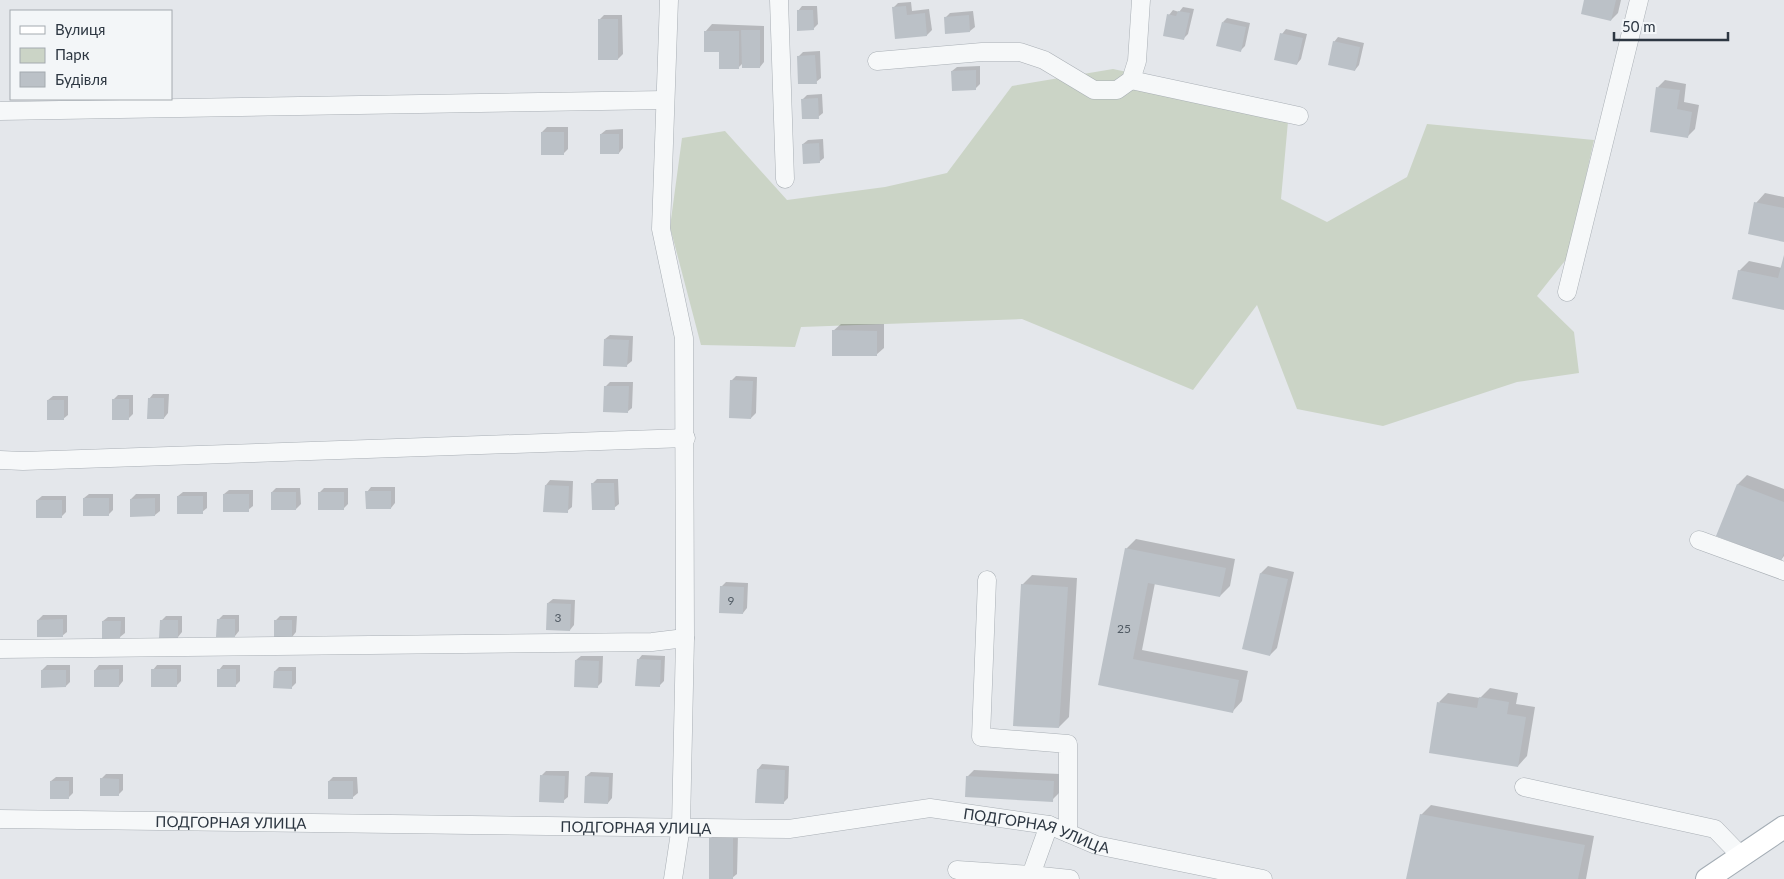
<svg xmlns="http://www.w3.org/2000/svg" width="1784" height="879" viewBox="0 0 1784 879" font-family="Lato,sans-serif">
<rect width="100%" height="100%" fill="#e4e7eb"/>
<path fill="#cbd4c6" d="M1113,69l130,28 46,13 -8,89 46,23 80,-45 20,-53 167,16 -26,117 -31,39 37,36 5,41 -62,9 -134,44 -86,-17 -40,-104 -64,85 -171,-71 -221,8 -6,20 -94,-2 -31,-118 12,-89 43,-7 62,69 98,-13 62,-14 65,-87z"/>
<path fill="#0003" d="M1585,0h36l-3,13 -7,7z
M911,2l1,9 17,-2 3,21 -5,5 -31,3 -3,-30 5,-5z
M802,6h15l1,18 -5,5 -15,-18z
M1183,7l11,2 -6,25 -5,5 -14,-24 4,-5 6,2z
M973,11l2,16 -5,4 -25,-13 5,-5z
M604,15h18l1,39 -5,5 -19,-39z
M1227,18l23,5 -5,23 -4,4 -18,-28z
M712,24l52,2v36l-4,5 -17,-4 -4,4 -34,-35z
M1286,29l21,5 -6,25 -4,5 -15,-30z
M1338,37l26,6 -5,22 -4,5 -21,-28z
M820,51l1,27 -5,4 -18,-25 5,-5z
M980,66v18l-4,4 -24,-17 5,-4z
M1665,80l21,4 -2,18 15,3 -4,24 -7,7 -30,-49z
M822,94l1,19 -5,4 -15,-18 4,-4z
M547,127h21v22l-5,5 -21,-22z
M623,129v19l-4,5 -18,-19 5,-4z
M823,139l1,19 -5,4 -16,-18 5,-4z
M1765,193l19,4v44l-28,-38z
M1784,257v52l-45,-38 10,-10 33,7z
M841,324h43v24l-8,7 -43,-24z
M610,335l23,1 -1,25 -5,4 -22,-26z
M736,376l21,1 -1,36 -5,5 -20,-37z
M610,382h23l-1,26 -5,4 -21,-26z
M153,394h16l-1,19 -4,5 -15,-19z
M118,395h15v19l-4,4 -15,-19z
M53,396h15v19l-5,4 -15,-19z
M1747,475l37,14v67l-3,4 -63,-24 20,-52z
M597,479h21l1,25 -5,4 -22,-24z
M550,480l23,1 -1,26 -5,4 -21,-26z
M371,487h24v16l-4,5 -24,-16z
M276,488h24l1,16 -5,5 -24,-17z
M324,488h24v16l-5,5 -24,-16z
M229,490h24v16l-5,4 -24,-16z
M183,492h24v16l-5,4 -24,-16z
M89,494h24v16l-5,5 -24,-17z
M136,494h24v17l-5,4 -24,-16z
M42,496h24v16l-5,5 -24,-17z
M1136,539l99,20 -5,27 -10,10 -65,-13 -13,67 106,21 -6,30 -9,10 -134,-27 27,-135z
M1268,566l26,6 -17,76 -7,7 -9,-82z
M1032,575l45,3 -8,139 -10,10 -37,-142z
M726,582l22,1 -1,25 -4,5 -22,-26z
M553,599l22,1 -1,25 -4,5 -22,-27z
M43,615h24v17l-5,4 -24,-16z
M223,615h16v16l-4,5 -17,-16z
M166,616h16v16l-4,5 -17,-16z
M280,616h17l-1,16 -4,5 -17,-16z
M108,617h17v16l-5,4 -17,-16z
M642,655l23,1 -1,25 -5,5 -21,-26z
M581,656h22l-1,26 -4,4 -22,-26z
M47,665h23v17l-4,4 -24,-16z
M99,665h24v16l-4,5 -24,-16z
M157,665h24v16l-5,5 -23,-16z
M223,665h17v16l-5,5 -16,-16z
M279,667h17v16l-4,4 -17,-16z
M1490,688l28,5 -2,11 19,3 -8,49 -9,10 -79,-64 9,-9 32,5z
M762,764l27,2 -1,32 -5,5 -25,-34z
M974,770l86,4 -1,19 -7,7 -85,-23z
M546,771h23l-1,26 -5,4 -21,-26z
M591,772l22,1 -1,25 -4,5 -22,-27z
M106,774h17v16l-5,5 -17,-16z
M56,777h17v16l-5,5 -17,-17z
M333,777h24l1,16 -5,4 -24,-16z
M1431,805l163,31 -8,43h-178l13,-64z
M715,834h23l-1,40 -5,4 -21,-40z"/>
<path fill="#bbc1c7" d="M1584,0h32l-5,21 -30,-7z
M906,6l1,9 18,-2 2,23 -32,3 -3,-32z
M797,10h16l1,20 -17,1z
M1178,11l12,2 -6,27 -21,-4 4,-22 9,2z
M969,15l1,17 -25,2 -1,-17z
M598,19h20v41h-20z
M1222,22l24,5 -5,25 -25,-6z
M741,30h19v38h-18z
M704,31h35v38h-20v-17h-15z
M1280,33l23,5 -6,27 -23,-5z
M1333,41l27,6 -5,24 -27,-6z
M815,55l2,29h-19l-1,-28z
M976,70v20l-24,1 -1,-20z
M1656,87l24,3 -3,19 15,3 -4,26 -38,-6z
M818,98l1,21h-17l-1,-20z
M541,132h23v23h-23z
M600,134h19v20h-19z
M819,143l1,20 -17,1 -1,-20z
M1754,202l30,6v34l-36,-8z
M1784,255v55l-52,-11 6,-29 40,8z
M832,330l45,1v25h-45z
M604,339l25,1 -2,27 -24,-1z
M730,380l23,1 -2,38 -22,-1z
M604,386h25l-1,27 -25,-1z
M148,398h16v21h-17z
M112,399h17v21h-17z
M47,400h17v20h-17z
M591,483h23l1,27h-23z
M1737,484l47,18v51l-3,8 -65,-25z
M545,485l24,1 -1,27 -25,-1z
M365,491h26v18h-25z
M271,492h25v18h-25z
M318,492h26v18h-26z
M223,494h26v18h-26z
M177,496h26v18h-26z
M83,498h26v18h-26z
M155,498v18l-25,1v-18z
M36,500h26v18h-26z
M1125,548l101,20 -6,29 -72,-14 -15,76 106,21 -6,33 -135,-28z
M1260,573l28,6 -18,77 -28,-7z
M1021,584l47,3 -9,141 -46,-2z
M720,586l24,1 -1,27 -24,-1z
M547,603l24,1 -1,27 -24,-1z
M63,619v18h-26v-17z
M217,619h18v18h-19z
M160,620h18v18h-19z
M274,620h18v18h-18z
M102,621h19l-1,18h-18z
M637,659l24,1 -1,27 -25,-1z
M575,660l24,1 -1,27 -24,-1z
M119,669v18h-25v-17z
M151,669h26v18h-26z
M217,669h19v18h-19z
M41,670h25v17l-25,1z
M274,671h18v18l-19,-1z
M1479,697l30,5 -2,12 19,3 -8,50 -89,-14 8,-51 40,6z
M757,769l28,1 -1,34 -29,-1z
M540,775l25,1 -1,27 -25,-1z
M585,776l24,1 -1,27 -24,-1z
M966,776l88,5 -1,21 -88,-5z
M100,778l19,1v17h-19z
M50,781h19v18h-19z
M328,781h25v18h-25z
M1420,814l165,31 -7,34h-172z
M709,838h24v41h-24z"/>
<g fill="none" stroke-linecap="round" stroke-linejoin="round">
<defs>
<g id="minor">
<path d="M669,0l-8,229 23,109 1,300 -4,188 -8,53"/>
<path d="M779,0l6,179"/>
<path d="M877,61l105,-9h38l24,8 50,30h23l14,-10 6,-19 4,-61"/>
<path d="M1131,80l168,36"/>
<path d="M0,111l665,-11"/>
<path d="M1567,292l72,-292"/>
<path d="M0,460l23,1 663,-23"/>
<path d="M1699,540l85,31"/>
<path d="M987,580l-6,157 87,7v89"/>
<path d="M0,649l652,-7 33,-4"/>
<path d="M1524,787l191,42 27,28"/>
<path id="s1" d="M0,819l789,10 141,-21 119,17 47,20 167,34"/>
<path d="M957,870l74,5 18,-50"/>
<path d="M1031,875l39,4"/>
</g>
<path id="major" d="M1707,879l77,-52"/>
</defs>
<use href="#minor" stroke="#a9afb5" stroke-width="19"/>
<use href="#major" stroke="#a4adb5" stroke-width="24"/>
<use href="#minor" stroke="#f6f8f9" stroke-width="18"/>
<use href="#major" stroke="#fff" stroke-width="22"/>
</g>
<g text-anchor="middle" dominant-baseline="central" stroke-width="4.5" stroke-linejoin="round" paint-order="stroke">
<g font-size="12" fill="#505a63">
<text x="731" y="600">9</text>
<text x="558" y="617">3</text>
<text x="1124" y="628">25</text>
</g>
<g font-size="15" fill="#2d3742" stroke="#f3f6f8">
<text stroke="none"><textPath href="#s1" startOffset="231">ПОДГОРНАЯ УЛИЦА</textPath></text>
<text stroke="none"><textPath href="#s1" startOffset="636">ПОДГОРНАЯ УЛИЦА</textPath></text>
<text stroke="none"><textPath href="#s1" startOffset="1041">ПОДГОРНАЯ УЛИЦА</textPath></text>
</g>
</g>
<rect x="10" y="10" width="162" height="90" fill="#f3f6f8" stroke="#a4aaaf"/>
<rect x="20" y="26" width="25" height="8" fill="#ffffff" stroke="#a4aaaf"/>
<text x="55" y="35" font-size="15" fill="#2d3742">Вулиця</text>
<rect x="20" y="48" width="25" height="15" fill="#cbd4c6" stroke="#a4aaaf"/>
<text x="55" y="60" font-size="15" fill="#2d3742">Парк</text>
<rect x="20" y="72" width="25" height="15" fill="#bbc1c7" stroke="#a4aaaf"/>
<text x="55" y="85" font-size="15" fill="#2d3742">Будівля</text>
<path d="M1614 32v8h114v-8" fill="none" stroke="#2d3742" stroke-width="2.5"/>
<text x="1622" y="32" font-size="15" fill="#2d3742" stroke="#f3f6f8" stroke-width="4" paint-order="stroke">50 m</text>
</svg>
